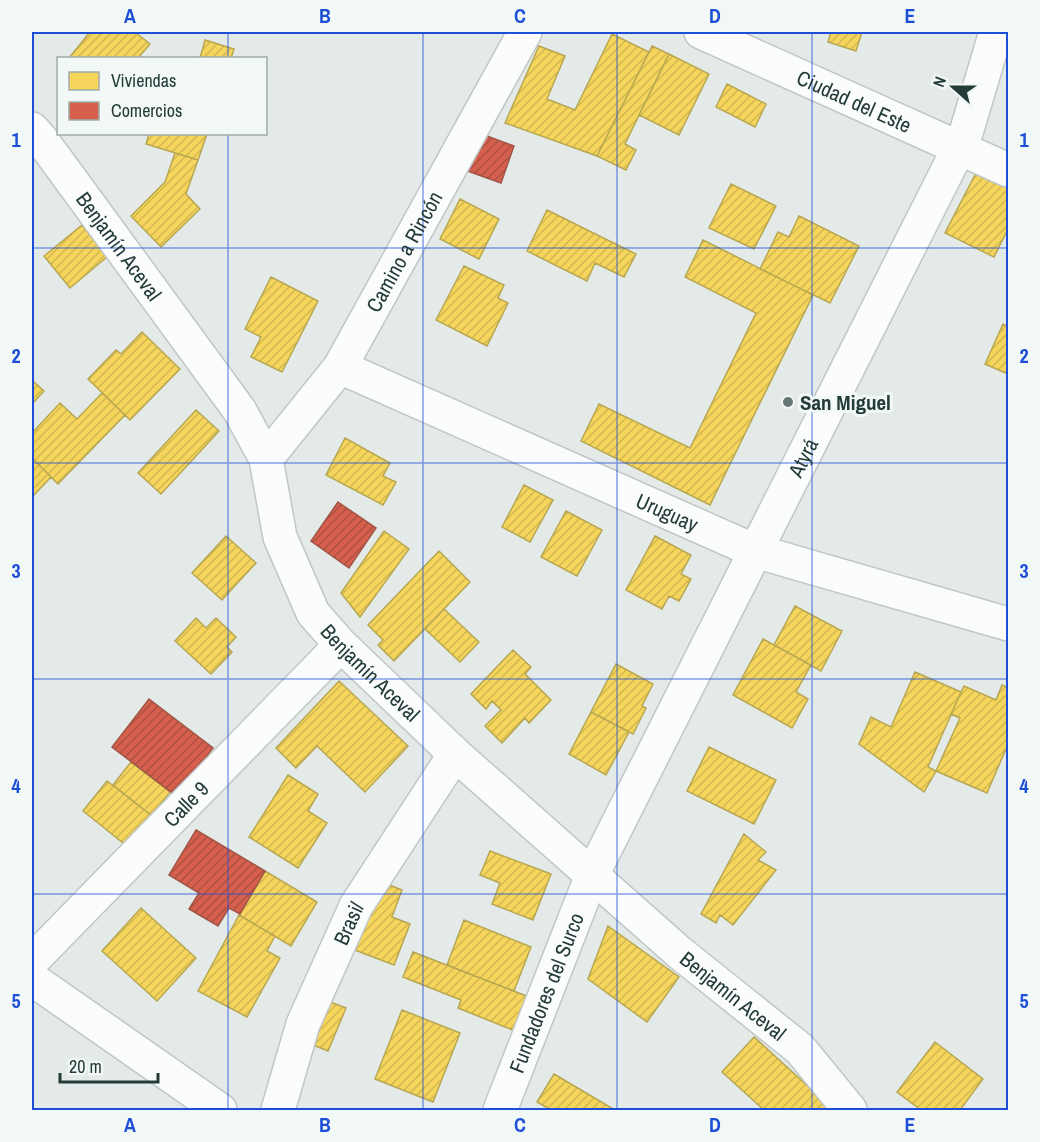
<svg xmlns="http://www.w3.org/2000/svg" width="1040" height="1142" viewBox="0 0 1040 1142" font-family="'Archivo Narrow',sans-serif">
<defs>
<pattern id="homes-hatch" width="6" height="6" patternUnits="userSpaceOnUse" patternTransform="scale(1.5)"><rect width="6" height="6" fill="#f6d55c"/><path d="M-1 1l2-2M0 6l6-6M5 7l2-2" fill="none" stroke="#d3b851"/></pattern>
<pattern id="shops-hatch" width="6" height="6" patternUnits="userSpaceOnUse" patternTransform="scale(1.5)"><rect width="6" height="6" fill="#d6604d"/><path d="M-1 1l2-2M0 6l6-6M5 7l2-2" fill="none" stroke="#ad5041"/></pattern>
</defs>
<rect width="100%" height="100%" fill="#e4eae8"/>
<path fill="url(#homes-hatch)" stroke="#b7a752" stroke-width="1.5" d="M90,32h45l15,12 -12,14h-69z
M831,32h31l-6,19 -28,-9z
M612,34l37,18 -52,104 -92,-33 34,-77 26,10 -18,43 28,11z
M205,40l29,9 -3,9h-31z
M652,46l17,8 -44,90 11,6 -10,20 -29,-14z
M669,54l40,20 -30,61 -40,-20z
M727,84l39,20 -11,23 -39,-20z
M149,134h58l-9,26 -52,-16z
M175,153l23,7 -12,34 14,15 -39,38 -30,-31 34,-34z
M977,171l31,16v42l-14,28 -49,-24z
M731,184l45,22 -22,43 -45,-21z
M460,199l39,20 -20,40 -39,-20z
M547,210l89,44 -12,23 -29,-14 -8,18 -60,-30z
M799,216l60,30 -29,57 -70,-34 18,-37 11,5z
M82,225l25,32 -37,31 -26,-32z
M703,240l110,55 -103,210 -129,-64 18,-37 91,44 66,-135 -71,-36z
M464,266l40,19 -6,13 10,5 -21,43 -51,-26z
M271,277l47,24 -36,71 -31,-15 10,-20 -16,-8z
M1003,324l5,3v47l-23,-10z
M142,332l38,37 -50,51 -42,-41 28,-29 5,4z
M32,380l12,11 -12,13z
M102,393l23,22 -67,69 -26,-26v-25l28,-30 17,16z
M196,410l23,21 -58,63 -23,-21z
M345,438l45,25 -7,13 13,6 -13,23 -57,-30z
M32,458l19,19 -19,20z
M524,485l29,15 -23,42 -28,-15z
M566,511l36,19 -25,46 -36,-19z
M384,531l25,18 -49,68 -19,-24z
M226,536l30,27 -34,37 -30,-27z
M655,536l36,19 -10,19 10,5 -12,22 -10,-5 -7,13 -36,-19z
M439,551l31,31 -76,79 -16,-16 5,-5 -15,-15z
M795,606l47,25 -21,40 -47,-26z
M444,609l35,33 -19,20 -35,-33z
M196,618l10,10 10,-10 20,19 -9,10 5,5 -21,22 -36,-33z
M763,639l48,26 -15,27 12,7 -16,29 -59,-33z
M513,650l18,17 -6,7 26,26 -22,23 -4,-5 -23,25 -17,-17 16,-16 -9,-9 -6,8 -15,-15z
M616,664l37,20 -11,22 4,2 -13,26 -42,-22z
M915,672l46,20 -33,75 8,4 -12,21 -65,-48 12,-27 20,10z
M339,681l69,65 -43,46 -48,-46 -21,22 -20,-20z
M1002,685l6,3v56l-21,49 -51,-22 24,-53 -9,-4 13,-28 32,14z
M591,712l38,20 -23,43 -37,-21z
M709,747l67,33 -22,44 -67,-33z
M131,762l39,30 -18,24 -39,-31z
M288,775l30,19 -10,17 19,12 -29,45 -49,-31z
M107,781l45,35 -24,31 -45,-36z
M744,834l22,18 -8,8 18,10 -43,55 -13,-10 -4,8 -15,-9z
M490,851l61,23 -18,46 -41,-16 8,-21 -20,-8z
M265,871l52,31 -26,44 -52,-31z
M374,879l28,11 -10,27 18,7 -16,41 -47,-18z
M141,908l55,50 -39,43 -55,-50z
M239,915l36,21 -8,15 13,7 -33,59 -49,-26z
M464,920l67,27 -17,44 -67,-26z
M608,926l71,51 -32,45 -59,-43z
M413,952l116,45 -14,34 -57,-23 3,-8 -58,-23z
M317,997l29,11 -18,43 -27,-11z
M402,1010l58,23 -27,69 -58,-23z
M754,1037l80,73h-70l-42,-38z
M935,1042l48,37 -23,31h-39l-24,-18z
M554,1074l61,36h-64l-14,-8z"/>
<path fill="url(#shops-hatch)" stroke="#a05547" stroke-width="1.5" d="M476,132l38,14 -13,37 -39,-14z
M338,502l38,26 -27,40 -38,-27z
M149,699l64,49 -37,48 -64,-49z
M196,830l69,41 -25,43 -11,-6 -11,18 -29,-17 10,-16 -30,-18z"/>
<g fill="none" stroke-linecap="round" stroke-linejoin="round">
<defs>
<g id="minor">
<path id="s1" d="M701,32l307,138"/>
<path id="s2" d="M340,367l415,184 253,73"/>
<path id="s3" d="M266,459l74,-92 185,-335"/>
<path id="s4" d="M32,961l309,-316"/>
<path d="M32,979l188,131"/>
<path id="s5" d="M278,1110l25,-86 53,-118 99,-152"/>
<path id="s6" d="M500,1110l92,-235 373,-739 31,-104"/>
</g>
<g id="tertiary">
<path id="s7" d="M32,129l9,10 199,272 26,48 14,78 33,76 28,32 114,109 225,199 120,96 50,61"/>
</g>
</defs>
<use href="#minor" stroke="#c1c7c5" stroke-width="36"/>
<use href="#tertiary" stroke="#c1c7c5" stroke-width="36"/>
<use href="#minor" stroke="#fbfcfc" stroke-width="33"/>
<use href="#tertiary" stroke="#fbfcfc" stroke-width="33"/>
</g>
<path fill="none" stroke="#1d4ed8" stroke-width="1.5" stroke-opacity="0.55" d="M228,32v26M423,32v1078M617,32v1078M812,32v1078M228,134v976M32,248h976M32,463h976M32,679h976M32,894h976"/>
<circle fill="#677977" stroke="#f2f8f6" stroke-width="2" cx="788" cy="402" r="6"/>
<g text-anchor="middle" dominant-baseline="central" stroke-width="6" stroke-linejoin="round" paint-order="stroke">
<g font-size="21" fill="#233c3a" stroke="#f2f8f6">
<text stroke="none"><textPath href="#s1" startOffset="168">Ciudad del Este</textPath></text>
<text stroke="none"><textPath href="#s7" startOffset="146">Benjamín Aceval</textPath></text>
<text stroke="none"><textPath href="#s3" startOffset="250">Camino a Rincón</textPath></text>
<text stroke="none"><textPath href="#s6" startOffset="720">Atyrá</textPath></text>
<text stroke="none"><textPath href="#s2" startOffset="358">Uruguay</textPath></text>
<text stroke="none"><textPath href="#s7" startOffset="650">Benjamín Aceval</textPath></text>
<text stroke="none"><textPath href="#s4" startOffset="220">Calle 9</textPath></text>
<text stroke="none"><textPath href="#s5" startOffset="200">Brasil</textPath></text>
<text stroke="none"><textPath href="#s6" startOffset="126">Fundadores del Surco</textPath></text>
<text stroke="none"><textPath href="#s7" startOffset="1136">Benjamín Aceval</textPath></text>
</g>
<g font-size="21" font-weight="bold" fill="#233c3a" stroke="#f2f8f6" text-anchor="start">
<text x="800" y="402">San Miguel</text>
</g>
</g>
<rect width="1040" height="1142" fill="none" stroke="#f2f8f6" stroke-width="66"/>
<rect x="57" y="57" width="210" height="78" fill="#f2f8f6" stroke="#9fadab" stroke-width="1.5"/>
<rect x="69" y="72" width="30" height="18" fill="#f6d55c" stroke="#9fadab" stroke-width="1.5"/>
<text x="111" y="87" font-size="18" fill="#233c3a">Viviendas</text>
<rect x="69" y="102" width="30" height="18" fill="#d6604d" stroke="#9fadab" stroke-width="1.5"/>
<text x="111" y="117" font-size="18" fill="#233c3a">Comercios</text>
<g transform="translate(953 87) rotate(291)" stroke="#f2f8f6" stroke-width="4.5" paint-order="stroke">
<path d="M0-4.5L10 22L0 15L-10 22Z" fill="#233c3a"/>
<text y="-9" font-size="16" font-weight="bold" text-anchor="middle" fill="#233c3a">N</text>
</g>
<path d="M60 1073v9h98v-9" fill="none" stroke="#233c3a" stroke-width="3"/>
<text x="69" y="1073" font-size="18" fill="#233c3a" stroke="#f2f8f6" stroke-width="4.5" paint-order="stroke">20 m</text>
<rect x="33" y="33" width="974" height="1076" fill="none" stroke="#1d4ed8" stroke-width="2"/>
<g font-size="20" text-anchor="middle" font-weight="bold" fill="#1d4ed8">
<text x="130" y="23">A</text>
<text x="325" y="23">B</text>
<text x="520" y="23">C</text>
<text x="715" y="23">D</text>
<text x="910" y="23">E</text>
<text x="16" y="147">1</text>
<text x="1024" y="147">1</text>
<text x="16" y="363">2</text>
<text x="1024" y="363">2</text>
<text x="16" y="578">3</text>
<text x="1024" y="578">3</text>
<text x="16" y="793">4</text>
<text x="1024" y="793">4</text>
<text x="16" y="1008">5</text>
<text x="1024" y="1008">5</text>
<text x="130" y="1132">A</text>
<text x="325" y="1132">B</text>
<text x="520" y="1132">C</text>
<text x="715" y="1132">D</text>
<text x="910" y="1132">E</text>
</g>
</svg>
